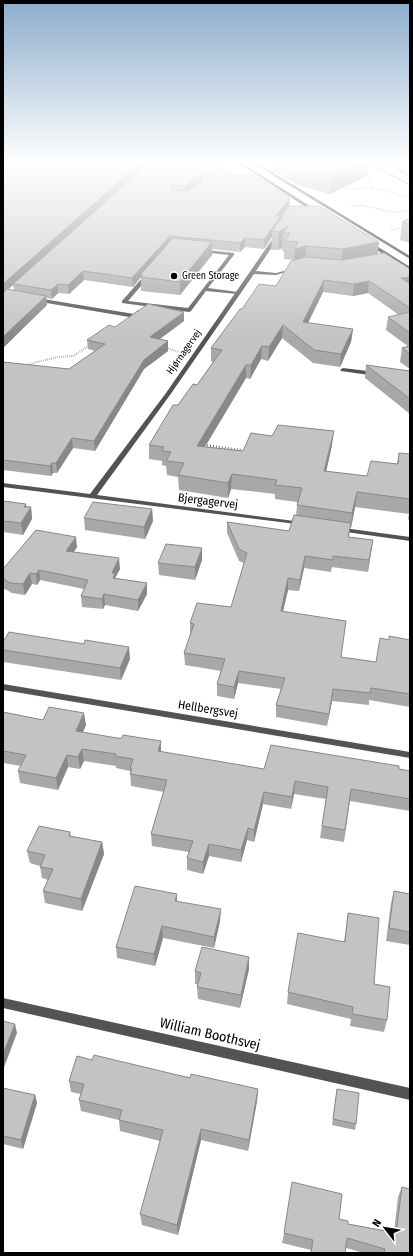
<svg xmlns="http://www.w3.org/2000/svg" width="413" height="1256" viewBox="0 0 413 1256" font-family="'Fira Sans Condensed',sans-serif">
<rect width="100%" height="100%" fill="#fff"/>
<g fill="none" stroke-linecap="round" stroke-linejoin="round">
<path stroke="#757575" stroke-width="1.5" stroke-dasharray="0.5 1" stroke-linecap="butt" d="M365,175l4,1 4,12
M342,187l7,2 24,-1 37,9
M351,206l10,-1 30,7 19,-1
M391,230l10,-2 9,3"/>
<path stroke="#757575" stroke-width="2" stroke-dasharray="0.5 1.5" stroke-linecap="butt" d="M166,348l14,4
M26,365l32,-8 15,-1 17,-11
M204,445h2"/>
<path stroke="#757575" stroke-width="2.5" stroke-dasharray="1 2" stroke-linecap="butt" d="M204,445l37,5"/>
<path fill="#535353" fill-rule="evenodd" d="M170,246l64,7v2l-26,33 30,4 2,1 -2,1 -32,-3 -15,20 -2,1 -67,-9v-2zM173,249l56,6 -41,53 -60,-7z
M37,298l97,16 4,-4 5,1 -8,7 -100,-17v-2z
M343,368l33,4 3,2 -3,2 -35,-5 -1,-1z"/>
<path fill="#535353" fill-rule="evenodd" d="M276,234l4,1 -24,36 20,2 19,-5 2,1 -21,6 -22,-1 -84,121 -73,100 205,27 4,2 -2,1 -301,-38v-4l87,11 76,-101z
M336,527l74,10v4l-71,-10 -4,-2z
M3,684l407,68v6l-407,-68z
M3,998l407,90v12l-407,-92z"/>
<path fill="#202020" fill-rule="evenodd" d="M236,162h5l78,50 -4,1z
M251,162h5l154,94v3z
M368,243h4l38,24v3l-42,-25z"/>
<path stroke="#000" stroke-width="1" d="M367,162l43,23
M383,162l27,14"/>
</g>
<path fill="#a8a8a8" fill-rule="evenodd" d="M3,162l131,15 17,-11 -1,-4h12l-6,5 7,1v-6h50l22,14 55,22 -1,8 -8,11v2l97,35 32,15v100l-10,-7 2,-14 7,-1 -23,-17 2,-13 11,-2 -31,-22 -15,3 -30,-4 -15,31 45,6 -2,13 -11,25 -27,-4 -31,-25 -14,23 -7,-2 -11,20 -4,-1 -41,69 38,4 89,-6 -6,26 41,5 30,-12 2,-11 11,1v66l-2,-1 1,-5 -54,-7 -4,21 -1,-1 -1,10 24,3 -5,32 -36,-5 -1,5 -27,-4 -5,23 -11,-1 -5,22 58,45 35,5 13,-22h21v67l-41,-7v5l-37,-4 -5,25 -51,-9v-12l5,-16 -43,-6 -4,16 -17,-3v-12l4,-13 -36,-6 -1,-12 6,-18v-12l41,-16 13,-44 -5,-2 -12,-28v-11l62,9 7,-15 1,-11v-3l-22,-3v-5l-44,-5 -3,9 -49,-8 -1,-13 -11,-2 -1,-9 -4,-1v-4l-13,-2v-14l29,-40 19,-20 16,-23 -2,-1v-13l31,-39 34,-23 17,-26 -9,-1v-8h-2v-3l-4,2h-7l1,-13 -8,12 -19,-2 -5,5 -28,-3v6l-32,40 -39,-4v-14l-8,10 -49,-7 -15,14 -11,-1 -6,6 -6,-1 1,7 -44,43zM203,176l4,3 -4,2zM13,285l1,5 -6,-1z
M275,162h94l-2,14 -37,18 -33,-9 -23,-14z
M410,218v25l-10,-3 2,-18z
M184,312v9l-24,18 8,2v10l-24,18 -49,82 -22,-3 -16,25h-4l-2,3 -48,-6v-108l66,7 26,-18 -7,-2 -1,-9 28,-13z
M366,365l44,6v43l-45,-36z
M3,503l28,4 1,12 -9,16 -20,-3z
M152,509l1,12 -8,18 -60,-9 -1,-12z
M77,547l-3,5 46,17 -5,9 32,5v11l-9,17 -33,-6 -2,4 -21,-2 -1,-11 3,-7 -44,-9 -3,5 -5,-1 -7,11 -13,-2 -9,-5v-18z
M202,560l-7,20 -36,-5 -1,-12z
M3,642l127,17 -9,21 -118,-18z
M3,712l40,8 43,5 -4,7 79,20 103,17h135l11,2v40l-60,-10 -6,41 -24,-4 6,-39 -32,-5 -3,15 -28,-5 -9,38 -7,-2 -6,22 -32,-6 -6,18 -16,-4v-12l2,-6 -37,-6 -1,-12 13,-42 -33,-6 -1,-15 -14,-3v-2l-32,-5 -4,8 -12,-2 -10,23 -38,-7 -2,-12 3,-5 -18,-3z
M70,832l1,4 31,6 2,12 -22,57 -37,-8 -2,-12 5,-11 -6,-2 -2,-12 -10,-3 -3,-12z
M394,891l16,3v51l-24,-4 5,-38z
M177,902l43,19 -6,27 -51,-10 -8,28 -38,-8 -1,-11z
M348,913l39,107 -3,12 -34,-6 1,-7 -64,-15 1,-12 56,-50z
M249,957v12l-9,39 -42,-9 -1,-12 1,-3h-3v-13z
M92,1060l166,29 -1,12 -9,50 -47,-11 -23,95 -36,-10 -2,-11 20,-73 -40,-10 -1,-11 -38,-9 -2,-11 2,-6 -10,-2 -2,-11z
M3,1088l32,7 2,8 -14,46 -20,-5z
M337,1089l19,35 -1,6 -23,-5z
M402,1187l8,66h-46l-18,-5 -35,2 -29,-7 2,-10 55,-14 9,5 46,8 4,-35z"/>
<path fill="#888" d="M141,162h9l-147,132v-10z
M156,162h6l-6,5z
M364,162h5l-2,14 -37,18 1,-17z
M203,175v8l-17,10v-7l7,-7z
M290,198l-1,8 -8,11v7l-9,7v6l-8,12v-9l12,-24z
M288,226l-5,7 -1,15 -4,2 1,-18z
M170,236v9l-29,29v3l-8,10 -1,-9z
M245,238v9l-5,5v-9z
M212,242v13l-32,40v-13z
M379,242l-2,19 -36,6 2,-18z
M306,246l-1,19 -12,2 2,-18z
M83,271l1,9 -15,14 -1,-9z
M410,277v12l-9,-11z
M324,280l-1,12 -21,43 1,-13z
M369,281l-1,12 -15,3 1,-12z
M58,284v9l-6,6 -1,-9z
M46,296l1,9 -44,43v-11z
M184,312v9l-34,25v-9z
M283,325l-1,13 -14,23 1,-14z
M353,329l-2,13 -11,25 1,-13z
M168,341v10l-24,18 -49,82 -1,-10 50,-81z
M262,346l-1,13 -11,20 1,-14z
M246,365v13l-49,82v-14z
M334,431l-2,14 -9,41 1,-15z
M72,438l1,10 -16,25 -1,-10z
M52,463l1,10 -2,3 -1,-10z
M232,474l-1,15 -3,9v-15z
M357,492l-2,15 -4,21 1,-15z
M26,504l1,9 4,-6 1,12 -9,16 -2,-12 3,-16z
M152,509l1,12 -8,18 -1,-12z
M76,537l1,10 -10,14 -1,-10z
M373,540l-2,12 -3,20 1,-12z
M202,548v12l-7,20v-13z
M305,556l-1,12 -5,23 1,-11z
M119,558l1,11 -5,9 1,6 -2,4 -2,-15z
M39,570l1,10 -3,5 -1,-11z
M30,573l2,11 -7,11 -2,-11z
M288,578v12l-8,33 1,-12z
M147,583v11l-9,17v-11z
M104,594l1,11 -2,4 -1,-10z
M129,647l1,12 -9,21 -1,-12z
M239,671l-1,12 -4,16v-12z
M333,689l-1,12 -5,25 2,-12z
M84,713l2,12 -8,19 -2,-13z
M161,741v13l-3,-3z
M82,749l2,12 -4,8 -2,-12z
M67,755l1,12 -10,23 -2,-12z
M295,781l-1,13 -3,15 1,-12z
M264,792l-1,12 -9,38v-12z
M248,828l-1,12 -6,22v-12z
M102,842l2,12 -22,57 -1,-12z
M209,844v12l-6,18v-12z
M177,894v11l-2,-4z
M221,909l-1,12 -6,27v-11z
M162,926l1,12 -8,28 -1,-12z
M249,957v12l-9,39 1,-13z
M15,1024l2,9 -14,37v-16z
M258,1089l-1,12 -9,50 1,-11z
M35,1095l2,8 -14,46 -2,-9z
M201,1129v11l-23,95 -1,-10z"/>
<path fill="#c3c3c3" stroke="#888" d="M3,162h138l-138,122z
M164,162h49l22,14 16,-2 39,24 -14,18h5l-17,24 -19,-2 -5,5 -70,-7 -38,42 -49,-7 -15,14 -10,-1 -7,6 -38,-6 133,-118 53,6 4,3 -10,4 -7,7 -14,-1 -2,4 2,1 17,1 8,-7 15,-8 -11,-9 -36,-4z
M287,162h77l-33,15 -33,-9z
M290,206h29l60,36 -36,7 -37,-3 -11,3 3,-7 -13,-1 5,-8h-7l5,-7 -9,6 -7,-1z
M410,218v6l-8,-2z
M173,238l39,4 -32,40 -39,-5 2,-2 -2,-1z
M384,253l26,16v8l-9,1 9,6v24l-41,-27 -15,3 -30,-4 -21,42 50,7 -12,25 -27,-4 -31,-25 -14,22 -7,-1 -11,19h-5l-49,81 46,5 8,-18 21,3 6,-11 56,6 -10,40 43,5 4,-15 27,3 1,-11 11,1v45l-53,-7 -5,21 -55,-8 5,-17 -27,-3 2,-5 -45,-6 -4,9 -50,-8 6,-12 -18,-2 5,-9 -9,-1 2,-4 -15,-2 24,-40h5l15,-21 4,1 25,-35 -11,-2 29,-39h2l17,-25 17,2 15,-25 15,-4 36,3z
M7,289l39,7 -43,41v-44z
M148,304l36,8 -34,25 18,4 -24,19 -50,81 -22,-3 -16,25h-4l-2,3 -47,-6v-98l66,7 36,-25 -18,-4 22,-15 6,2z
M410,312v21l-22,-16z
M410,346v8l-8,-6z
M366,365l44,6v28z
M4,501l22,3 -2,3h7l-10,16 -18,-2v-18z
M93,502l59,7 -8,18 -60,-9z
M294,515l57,8 -3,14 25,3 -4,20 -36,-4v4l-28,-4 -5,24 -12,-2 -7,33 65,10 -5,36 35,5 4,-24 9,2v-4l21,4v54l-39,-6 -1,5 -37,-4 -4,25 -53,-9 9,-27 -46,-7 -5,16 -17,-3 8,-25 -41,-6 10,-29 -4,-1 7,-20 34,4 16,-54 -8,-4 -12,-27 62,9z
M36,530l40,7 -10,14 53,7 -7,15h3l-2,5 34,5 -9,17 -34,-6 -2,5 -21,-3 7,-16 -49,-10 -3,4 -6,-1 -7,11 -13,-1 -7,-5v-9z
M166,544l36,4 -7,19 -37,-4z
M9,632l75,12 1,-4 44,7 -9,21 -117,-18v-8z
M49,707l35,6 -8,18 41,7h5l1,-3 38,6 -3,10 106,18 7,-24 128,21v3l11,2v28l-59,-10 -6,41 -23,-4 6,-39 -33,-6 -3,16 -28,-5 -10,38 -6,-2 -7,22 -32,-6 -6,18 -16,-4 6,-17 -42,-7 16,-54 -37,-6 2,-5h-2l3,-10 -18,-3 1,-2 -34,-5 -4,8 -11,-2 -11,23 -38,-7 8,-16 -23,-4v-39l40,8z
M39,826l31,6 -1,4 33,6 -21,57 -38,-8 10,-22 -13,-2 5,-12 -18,-4z
M135,886l42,8 -2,7 46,8 -7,28 -52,-11 -8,28 -38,-7z
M394,891l16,3v38l-21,-4z
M348,913l31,5 -5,66 16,3 -3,33 -35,-6 1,-7 -65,-15 10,-59 47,9z
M202,947l47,10 -8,38 -44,-8 4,-14 -6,-2z
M3,1021l12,3 -12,30z
M94,1055l96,23 1,-4 67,15 -9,51 -48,-11 -24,96 -37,-11 23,-84 -44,-10 3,-10 -43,-10 5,-16 -15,-3 8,-25 15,4z
M3,1088l32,7 -14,45 -18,-4z
M337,1089l22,4 -3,31 -23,-5z
M292,1182l50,12 -3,25 9,2v3l48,9 6,-46 8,2v64h-26l1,-4 -38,-11 -2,15h-34l2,-13 -29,-7z"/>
<linearGradient id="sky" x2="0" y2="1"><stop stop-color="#8baccc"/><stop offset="0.48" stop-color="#fff"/><stop offset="1" stop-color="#fff" stop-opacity="0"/></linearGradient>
<rect width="413" height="338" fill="url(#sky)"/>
<circle fill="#000" stroke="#fff" stroke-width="1.5" cx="174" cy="276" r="4"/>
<g text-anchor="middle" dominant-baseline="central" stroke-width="3" stroke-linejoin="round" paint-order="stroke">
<g font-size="10" fill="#000" stroke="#fff" text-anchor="start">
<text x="182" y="276">Green Storage</text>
</g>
<g font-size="10" fill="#000" stroke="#fff">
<text transform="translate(184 352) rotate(-55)">Hjørnagervej</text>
</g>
<g font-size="12" fill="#000" stroke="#fff">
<text transform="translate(208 501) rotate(7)">Bjergagervej</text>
<text transform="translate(208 709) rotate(9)">Hellbergsvej</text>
</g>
<g font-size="14" fill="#000" stroke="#fff">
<text transform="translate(210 1034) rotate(13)">William Boothsvej</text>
</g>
</g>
<rect width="413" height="1256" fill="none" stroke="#000000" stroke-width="8"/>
<g transform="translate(385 1228) rotate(301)" stroke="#ffffff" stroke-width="3" paint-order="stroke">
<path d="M0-3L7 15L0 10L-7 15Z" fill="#000000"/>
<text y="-6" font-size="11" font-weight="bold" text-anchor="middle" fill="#000000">N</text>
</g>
</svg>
